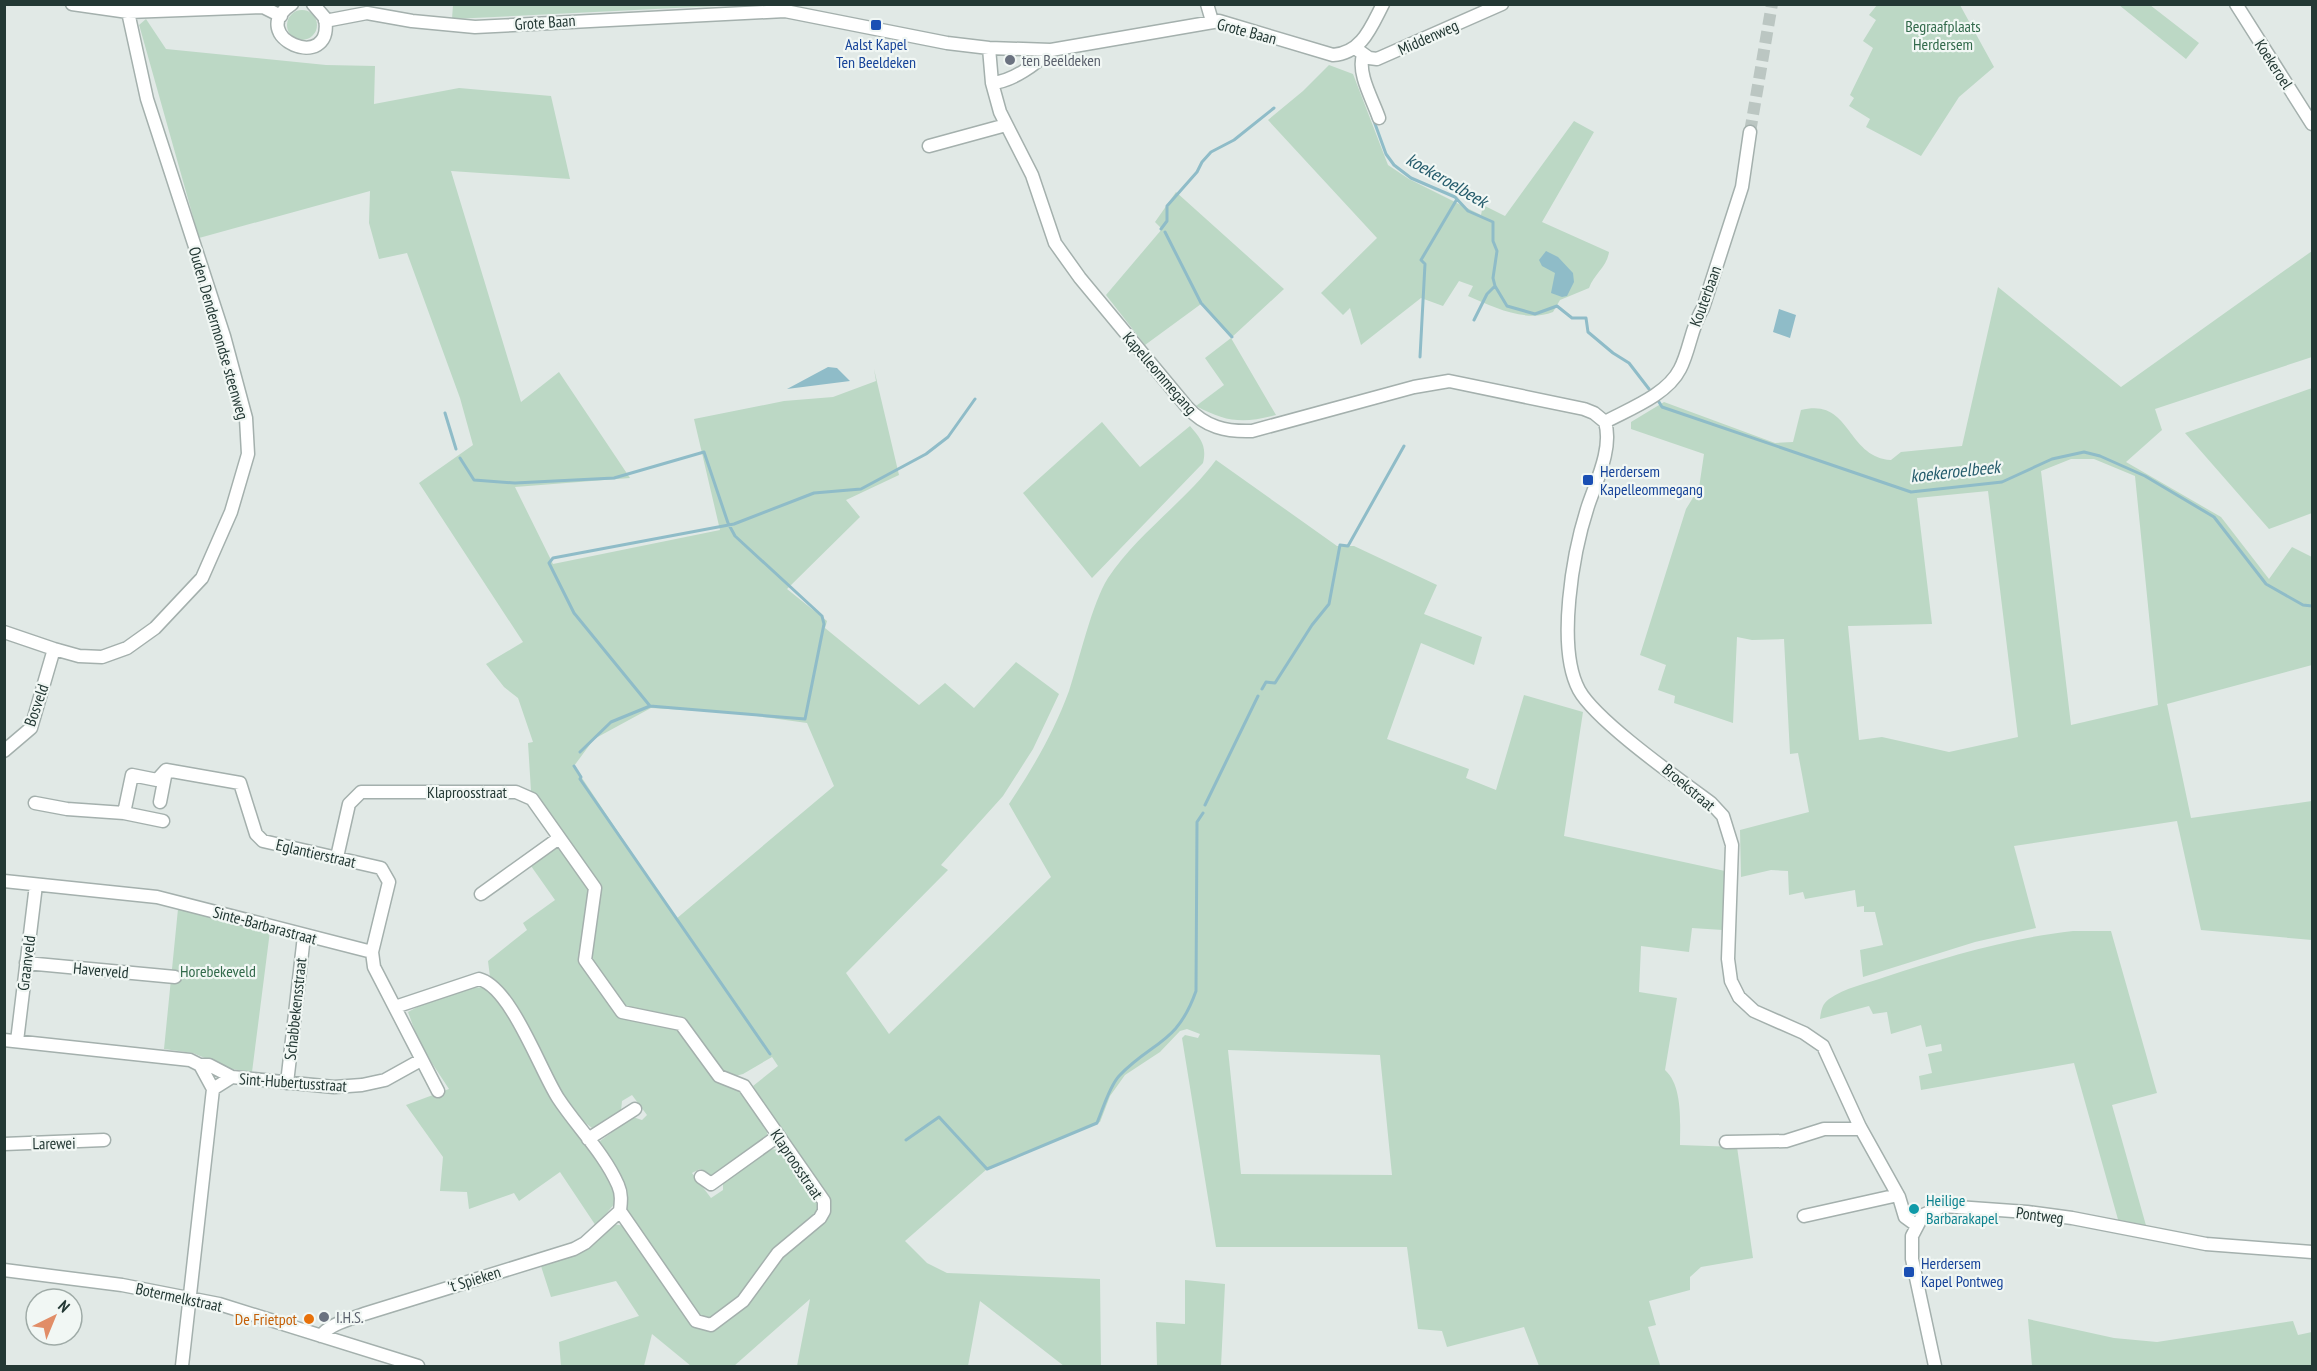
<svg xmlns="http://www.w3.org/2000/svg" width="2317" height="1371" viewBox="0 0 2317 1371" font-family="'PT Sans Narrow',sans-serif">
<rect width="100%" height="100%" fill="#e1e9e6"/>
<path fill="#bcd8c5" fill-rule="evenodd" d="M453,5l283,-1v1l-284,14z
M1877,5h83l34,62 -35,30 -38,59 -55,-29 4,-8 -21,-13 5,-8 -4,-3 23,-47 -10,-7 13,-21 -7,-5z
M2119,5h31l49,38 -13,16z
M287 25a15 15 0 1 1 30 0a15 15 0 1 1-30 0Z
M146,19l20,30 160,16 49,1 -1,38 85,-16 92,8 19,83 -119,-8 70,231 38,-30 71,106 -115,9 38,77 167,-34 -26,-111 90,-18 49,-4 43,-16 -2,-12 25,106 -53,25 14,17 -73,72 40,32 -2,7 94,77 26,-22 29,25 42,-46 43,32 -26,55 -30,47 -62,69 7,5 -102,103 43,61 162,-157 -42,-73c24,-36 45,-72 60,-113 10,-30 23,-88 39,-113 29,-44 76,-75 108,-118l121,86h17l83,39 -13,29 58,23 -8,28 -53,-22 -34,96 82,30 -3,9 30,12 28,-95 59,17 -19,124 161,35 -2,59 -31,-2 -3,24 -48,-6 -2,46 38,6 -12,72c18,16 15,52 15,75l57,2 16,111 -52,9 -11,10v13l-41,11 7,24 -8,2 12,38 -121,1 -15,-39 -77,20 -5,-16 -24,-2 -11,-82h-191l-34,-209 3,-3 13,3 2,-4 -13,-5 -7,2 -20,21 -35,23 -15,21 -10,26 -113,47 -82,72 22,22 20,10 153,6 1,87h-37l-84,-65 -12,65h-171l13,-67 -76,67h-43l-39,-32 -8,32h-83l-2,-24 80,-26 -23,-35 -65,16 -11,-34 72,-39 14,2 78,103c38,-5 53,-44 76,-70 18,-21 37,-26 51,-53l-78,-120 25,-20 -6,-9 -29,17 -11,3 -11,-7 -27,-37 -66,-24 -37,-51 9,-72 -69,-95 -3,-48 5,-1 -15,-44 -14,-11 -18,-23 37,-22 -104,-159 54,-38 -13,-47 -53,-145 -28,6 -10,-36 1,-32 -171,47 -59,-210 -1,-3zM651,708l84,5 72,10 27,63 -158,133 -102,-153 20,-27zM1228,1050l152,5 12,120 -151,-1z
M1329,65l24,9 35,91 21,14 72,36 2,-10 22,11 69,-95 20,11 -52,90 67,30c-2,15 -15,22 -20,36l-29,12 -7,12c-28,11 -59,-5 -85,-16l5,-10 -14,-5 -16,25 -22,-8 -60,47 -11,-37 -7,7 -22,-22 56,-55 -109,-118 35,-29z
M1176,192l108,97 -53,49 45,77c-33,9 -50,7 -80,-9l28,-21 -19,-27 26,-20 -30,-34 -56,41 -39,-50 56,-66 -7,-7z
M2312,251v106l-157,52 7,21 -36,32 95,55 48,62 23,-32 20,10v108l-145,39 24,114 121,-17v139l-111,-10 -24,-109 -163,25 22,82 -61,14 -112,35 -3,-27 23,-5 -8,-33h-11v-6l-7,1 -2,-17 -50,9 -2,-7 -14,3 -1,-24 -17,-1 -30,7 -1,-47 69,-18 -11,-59 -8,1 -6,-115 -32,1 -15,-3 -4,86 -59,-20 1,-7 -17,-6 8,-25 -26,-10 46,-146 13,-21 5,-34 -73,-25v-7l33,-20 111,41 18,-1 8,-32c50,-13 45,47 90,50l10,-8 61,-6 36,-159 123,100zM2071,459h23l41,17 23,229 -87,20 -30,-254zM1988,491l30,246 -69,15 -67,-15 -23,3 -11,-114 84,-2 -15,-126z
M2312,388v125l-43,16 -84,-96z
M1102,422l38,45 50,-41c11,13 17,20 13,37l-111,115 -69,-85z
M553,848l10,2 27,37 -8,61 35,63 57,15 64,61 29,39v12l-55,39 -12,-8 -8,4 19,25 12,-8v-7l46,-34 14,1 36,51 -2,11 -78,88 -27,19 -13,-2 -73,-109 -24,-55 -2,-12 33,-24 9,3 5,-5 -15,-20 -10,6 -1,10 -20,15 -9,2c-38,-28 -71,-103 -95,-145l-7,-6 -2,-16 39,-31 -4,-7 32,-23 -24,-34z
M178,909l92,22 -18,141 -21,-3 -38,-16 -29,-4z
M2073,931h38l46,162 -45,12 35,124 -28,-6 -45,-160 -153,27 -2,-14 13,-3 -4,-19 14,-3 -1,-7 -15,3 -5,-22 -30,9 -4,-22 -14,2 -4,-8 -49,13c1,-8 2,-15 9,-20 15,-11 39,-16 56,-22 61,-20 125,-39 188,-46z
M484,987l11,10 29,42 12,31 56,82 25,42 -2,9 -19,23 -36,-54 -41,29 -5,-8 -45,16 -2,-17 -27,-1 3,-34 -37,-52 43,-16 -29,-44 -12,-33c23,-13 50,-24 76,-25z
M1185,1280l40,4 -4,82h-64l-1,-44 29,2z
M2028,1319l86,19 43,4 136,-21 5,14 14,-3v34h-280z"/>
<path fill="#8fbcc8" d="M1546,251l12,6 15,16 1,9 -7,14 -5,1 -11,-4 4,-20 -13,-7 -3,-6z
M1779,309l17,6 -6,23 -17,-6z
M828,367l9,1 13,13 -63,8z"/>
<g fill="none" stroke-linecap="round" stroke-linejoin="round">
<path stroke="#8fbcc8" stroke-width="3" d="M1370,110l16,44 8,11 17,13 44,19 13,14 25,11v19l4,10 -4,27 2,8 12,20 28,8 22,-8 15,12h14l2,14 25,21 16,10 20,26
M1161,229l6,-8v-15l30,-34 5,-10 9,-10 23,-12 40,-32
M1165,232l36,71 31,34
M1474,320l13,-26 8,-8
M1420,357l5,-93 -4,-4 36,-61
M1659,402l3,5 249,85 91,-10 50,-23 32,-7 16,4 45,20 69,41 52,67 37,21 9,1
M445,413l11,36
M460,458l14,22 41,3 99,-5 90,-26 24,71 7,13 87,80 2,8 -19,95 -155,-13
M1262,689l4,-7 9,1 37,-58 17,-21 11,-59 8,1 56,-100
M580,752l31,-30 39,-16 -76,-93 -25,-50 4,-5 181,-34 80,-31 47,-4 65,-35 22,-17 27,-38
M574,766l7,11 -1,2 190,275
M1205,805l53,-109
M906,1140l33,-23 48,52 110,-46c6,-14 12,-36 22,-47 33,-35 58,-31 77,-85l1,-169 6,-9"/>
<path stroke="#bbc6c2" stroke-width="12" stroke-dasharray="12 6" stroke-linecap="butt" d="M1750,132l22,-128"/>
<defs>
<path id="minor" d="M72,4l56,8 135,-5 18,9
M292,4c-49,32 43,72 33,14l-12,-14
M1207,4l5,17
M2236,4l76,120
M325,21l42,-8 45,8 63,6 310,-16 162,32 42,5 62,2 168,-29 114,34c29,-2 38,-28 50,-51
M989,48l3,35 8,29 32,63 23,68 25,35 107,129c18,20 39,25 65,24l162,-44 35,-6 135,28 10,4 11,9c8,26 -9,60 -17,84 -15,46 -32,141 -9,184 17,31 101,90 132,113l12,13 9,29 -4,114 3,22 8,16 15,14 50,22 19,13 37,81 39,70 6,20 11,8
M1355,48l14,10 8,1 125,-55
M1363,55c-6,19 10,45 16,63
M992,83c22,-2 43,-19 59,-33
M929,146l77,-21
M1605,422c24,-13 62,-27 75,-53 10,-19 11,-42 23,-61l39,-121 8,-55
M4,632l50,17 25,7 23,1 25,-9 28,-20 47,-50 29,-66 17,-58 -2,-36 -22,-82 -77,-237 -19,-87
M4,751l27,-23 23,-79
M160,802l6,-31
M35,803l32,6 57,4
M163,821l-39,-8 8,-38 25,5 9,-10 74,13 16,51 7,7 118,27 8,14 -17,70 2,15 64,124
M337,857l12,-53 12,-12h155l16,7 63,89 -10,72 37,52 59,12 38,52 25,10 80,115v10l-4,7 -42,35 -35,48 -32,24 -15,-4 -76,-110c1,-9 2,-17 -2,-26 -14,-32 -41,-58 -60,-87 -18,-28 -47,-111 -79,-119l-84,28
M4,881l153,16 215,55
M481,894l78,-56
M26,963l149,14
M4,1040l186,20 10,5 13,24
M17,1041l19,-156
M200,1065h9l23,12
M287,1083l17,-147
M213,1089l19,-12 102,10 28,-2 23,-5 36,-20
M588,1139l47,-30
M1726,1142l60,-1 38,-12h37
M4,1144l100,-4
M701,1177l10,7 67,-48
M1804,1216l94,-21
M4,1270l118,15 97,19 199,62
M321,1336c8,-12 30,-17 43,-22l210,-65 11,-6 35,-32
M182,1366l31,-277
M1935,1366l-23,-107v-23l11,-21 20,-9 84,6 45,6 134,26 106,8"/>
</defs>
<use href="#minor" stroke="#a4b0ad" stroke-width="15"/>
<use href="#minor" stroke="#fff" stroke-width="12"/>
</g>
<g fill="#1a4fb4" stroke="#f1f7f4" stroke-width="2">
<rect x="870" y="19" width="12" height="12" rx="3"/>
<rect x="1582" y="474" width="12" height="12" rx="3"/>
<rect x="1903" y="1266" width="12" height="12" rx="3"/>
</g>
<g fill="#6b7280" stroke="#f1f7f4" stroke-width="2">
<circle cx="1010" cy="60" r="6"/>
<circle cx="324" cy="1317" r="6"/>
</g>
<circle fill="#0f9aa8" stroke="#f1f7f4" stroke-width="2" cx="1914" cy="1209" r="6"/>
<circle fill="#e8710a" stroke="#f1f7f4" stroke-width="2" cx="309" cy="1319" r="6"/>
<g text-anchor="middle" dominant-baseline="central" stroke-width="4.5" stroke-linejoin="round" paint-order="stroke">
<g font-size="16" fill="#233834" stroke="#f1f7f4">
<text transform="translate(545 22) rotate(-4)">Grote Baan</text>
<text transform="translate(1247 31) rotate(15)">Grote Baan</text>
<text transform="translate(1428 37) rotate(-24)">Middenweg</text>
<text transform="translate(2274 64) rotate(57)">Koekeroel</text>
<text transform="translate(1705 296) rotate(-70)">Kouterbaan</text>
<text transform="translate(219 333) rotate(74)">Ouden Dendermondse steenweg</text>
<text transform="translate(1160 373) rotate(49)">Kapelleommegang</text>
<text transform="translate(36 705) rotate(-71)">Bosveld</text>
<text transform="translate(1689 787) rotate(40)">Broekstraat</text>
<text x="467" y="792">Klaproosstraat</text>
<text transform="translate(316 853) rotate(13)">Eglantierstraat</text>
<text transform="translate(265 925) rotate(15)">Sinte-Barbarastraat</text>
<text transform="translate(26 963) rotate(-83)">Graanveld</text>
<text transform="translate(101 970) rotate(5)">Haverveld</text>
<text transform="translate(295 1009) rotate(-84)">Schabbekensstraat</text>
<text transform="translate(293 1082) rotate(4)">Sint-Hubertusstraat</text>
<text transform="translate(54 1143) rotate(-1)">Larewei</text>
<text transform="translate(797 1164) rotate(56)">Klaproosstraat</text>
<text transform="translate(2040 1215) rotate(7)">Pontweg</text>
<text transform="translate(474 1279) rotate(-17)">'t Spieken</text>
<text transform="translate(179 1297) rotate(12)">Botermelkstraat</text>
</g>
<g font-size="16" fill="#326a4b" stroke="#f1f7f4">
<text x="1943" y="26">Begraafplaats<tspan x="1943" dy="18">Herdersem</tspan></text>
<text x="218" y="971">Horebekeveld</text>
</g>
<g font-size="16" fill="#164399" stroke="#f1f7f4" text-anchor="start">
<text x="876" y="44" text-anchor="middle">Aalst Kapel<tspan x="876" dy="18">Ten Beeldeken</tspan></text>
<text x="1600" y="471">Herdersem<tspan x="1600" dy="18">Kapelleommegang</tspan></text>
<text x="1921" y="1263">Herdersem<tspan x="1921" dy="18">Kapel Pontweg</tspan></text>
</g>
<g font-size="16" fill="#5b616d" stroke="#f1f7f4" text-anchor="start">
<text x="1022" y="60">ten Beeldeken</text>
<text x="336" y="1317">I.H.S.</text>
</g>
<g font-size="16" fill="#0d838f" stroke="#f1f7f4" text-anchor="start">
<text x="1926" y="1200">Heilige<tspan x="1926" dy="18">Barbarakapel</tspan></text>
</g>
<g font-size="16" fill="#c56008" stroke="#f1f7f4" text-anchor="end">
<text x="297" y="1319">De Frietpot</text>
</g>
<g font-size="18" font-style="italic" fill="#255c6c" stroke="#f1f7f4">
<text transform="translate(1447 180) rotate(30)">koekeroelbeek</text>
<text transform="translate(1955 471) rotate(-6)">koekeroelbeek</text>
</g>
</g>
<rect width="2317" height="1371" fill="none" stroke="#233834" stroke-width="12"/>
<g transform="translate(54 1317) rotate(43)"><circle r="28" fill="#f1f7f4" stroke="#9faba7" stroke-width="1.5"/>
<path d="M0-4.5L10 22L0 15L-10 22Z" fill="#e18d67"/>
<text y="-9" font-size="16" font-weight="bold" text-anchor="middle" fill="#233834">N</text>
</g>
</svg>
